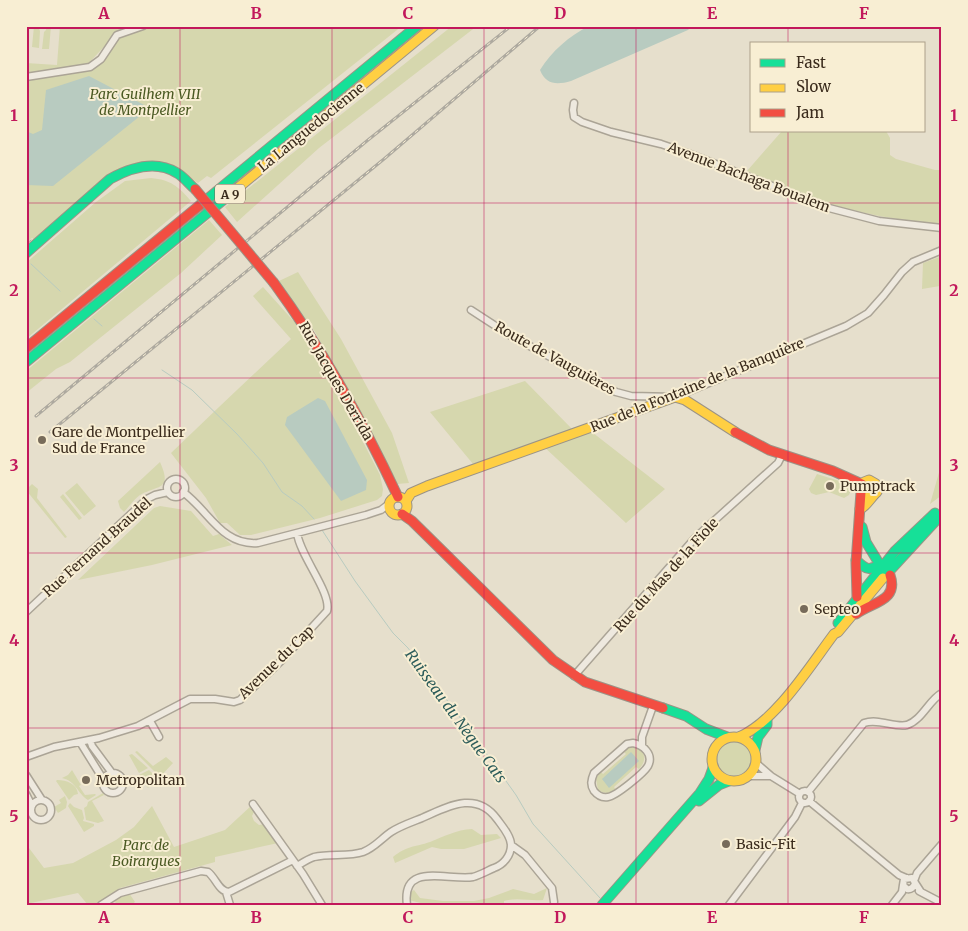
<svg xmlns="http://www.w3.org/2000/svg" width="968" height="931" viewBox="0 0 968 931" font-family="Merriweather,serif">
<rect width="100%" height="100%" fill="#e6dfcc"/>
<path fill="#d6d7ae" d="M34,26h4l2,5 -1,17 -7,-1z
M47,26h4l-2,23h-7l2,-17 2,-2z
M60,26h75l-19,8 -30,32 12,-8 21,-23 31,-9h198l5,3 -1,-3h50l-191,152 -4,-2 -9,7c-27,-20 -40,-25 -73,-16l-90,73 -3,-2 -6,5v-180l31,2z
M452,26h25l-158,122 -82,74 -12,-15z
M782,131h104l4,7v17l6,4 39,11h7v56l-63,-10 -59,-13 -73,-32z
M151,178c20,2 27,8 40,23l-165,138v-76l70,-61 29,-21z
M209,220l13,15 -41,38 -111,89 -14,7 -30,24v-22z
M942,256v33l-2,-3 -18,3 1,-26z
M298,272l43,67 51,94 17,50 -12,1 -24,-47 -58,-105 -25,-33 -11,-18z
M263,287l35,39 63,112 19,37 3,14 -1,7 -5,4 -57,18 -69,17h-11l-13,-12h-7l-14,-25 -35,-45 48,-46 72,-68 -38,-43z
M525,381l48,49 -100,34 -43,-52z
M588,429l77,60 -39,34 -84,-78z
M160,462c13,29 -3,23 -20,33 -6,4 -11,12 -16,17l-4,-4 -2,-7z
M942,462v33l-12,9z
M817,474l32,10 2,6 -2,5 -5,3 -15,-6 -13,3 -5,-2 -2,-4z
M77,483l19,23 -12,10 -19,-23z
M32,484l6,5 -1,9 30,39 -2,1 -39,-48z
M63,494l19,24 -3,2 -19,-23z
M160,506l31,5 22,25 6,-2 13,11 -80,20 -74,15 76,-72z
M716 759a18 18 0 1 1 36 0a18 18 0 1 1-36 0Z
M636,746l5,3c5,8 4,13 -2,20l-3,-2 -22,20 2,3c-7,4 -11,4 -18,0l-2,-11 4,-8 3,3 23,-20 -3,-3 7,-4z
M137,751l16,15 13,-9 7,6 -13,14 -25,-25z
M132,754l16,14 -9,5 -10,-18z
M72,770l9,15 -2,1 6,9 10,-1 1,1 -8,5c-11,-7 -12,-19 -26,-22l6,-3z
M149,770l7,7 -8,11 -9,-13z
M57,780c10,0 20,4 21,14l-4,1 -5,5 -13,-19z
M103,793l5,8 -4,-6 -12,6 12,20 -6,2 -12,-3 -2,-12 3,-2 1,-4z
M65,796l2,6 -1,6 -8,5 -4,-6 7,-4 -2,-3z
M70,803l4,4 8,3 2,8 -1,3 11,3v2l-10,6 -16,-26z
M252,805l3,5 -3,6 2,5 5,4 6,-1 13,19 -63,14v5l-95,26 -25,17h-7l-10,-12 -52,11v-60l18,24 29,-5 43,-23 18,-13 18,-21 22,41 51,-17z
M472,829l9,6 16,-1 4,4 -37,11h-23l-9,-2 -37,16 -2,-6c13,-11 22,-10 37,-15 15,-6 26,-12 42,-13z
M547,888l-4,12c-15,1 -26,-3 -39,1v4h-76l-19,-5v-7l5,-3 6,8 23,3h31l15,-3 24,-9 21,5z
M129,893l6,9 -4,3h-14l-3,-5 7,-6z"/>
<path fill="#b8cbc0" d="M589,26h103l-4,4 -117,51c-14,4 -25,4 -31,-11 12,-19 29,-34 49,-44z
M89,76l61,32 -97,78 -27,-1v-54l7,3 9,-4 4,-40z
M318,398l7,3 42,79 -1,10 -25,11 -56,-76 2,-8z
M631,752l8,9 -30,27 -7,-9z"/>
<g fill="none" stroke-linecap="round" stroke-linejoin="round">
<path stroke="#b8cbc0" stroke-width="1" d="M31,264l29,27
M94,319l8,7
M162,370l30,20 45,44 26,29 19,29 20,14 12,13
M322,530l33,51 38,52 15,15 68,91 40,56 17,29 67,74"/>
<defs>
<path id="street" d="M26,77l64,-10 11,-8 16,-24 26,-9
M574,103l-1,7 1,7 8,5 29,10 50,12 29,10 139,54 50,13 63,7
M471,310l40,26 105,56 15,4 44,1 171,-71 22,-13 16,-18 18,-23 11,-10 29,-12
M167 488a9 9 0 1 1 18 0a9 9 0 1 1-18 0Z
M183,492c26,19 39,54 75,51l108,-28 15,-5 8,-6
M26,612l121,-113 8,-4 13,-3
M574,676l121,-138 83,-75 4,-8
M150,721l9,16
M90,740l2,6 20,27
M80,742l23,37
M633,743c10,2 21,11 15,23 -4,7 -32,30 -40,31 -6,1 -10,-1 -14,-6 -4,-6 -3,-11 0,-18l33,-29z
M642,745v-8l11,-31
M26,757l28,-10 45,-9 39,-12 52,-27h25l19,3 6,-2 42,-40 45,-49c5,-18 -27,-55 -30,-78
M756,763l15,13 29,18
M103 783a10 10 0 1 1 20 0a10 10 0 1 1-20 0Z
M26,775l16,25
M749,776h22
M799 797a6 6 0 1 1 12 0a6 6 0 1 1-12 0Z
M808,792l56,-69c15,-5 30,5 43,2 15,-5 22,-25 35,-32
M26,794l6,12
M31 810a10 10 0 1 1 20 0a10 10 0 1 1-20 0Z
M809,801l90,74 7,3
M253,804l50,70 19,31
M511,845l14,10 27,33 2,14
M297,866c5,-3 11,-7 17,-9 16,-4 34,0 49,-5 11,-4 18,-13 28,-20 9,-6 21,-10 31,-14 25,-11 54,-28 75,1 5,7 14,17 14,26 0,11 -8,20 -17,23 -7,3 -14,7 -21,9 -25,4 -72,-16 -66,28
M914,881l3,-8 25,-29
M915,883c-1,4 -4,7 -8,6l-4,-4 1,-6 8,-1 9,14
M919,891l23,12
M226,892l4,13
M101,905l19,-12 81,-22 7,1c8,6 11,20 21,20l64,-32
M729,905l66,-88 7,-14
M892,905l10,-13 1,-7"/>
<path id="fast" d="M200,205l217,-179
M26,253l84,-74c20,-11 46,-19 67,-6 7,4 12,11 18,16
M26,362l213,-175
M862,527l4,15 11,18
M856,560c11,11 13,10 26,4
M883,578l59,-64
M838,623l57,-72 40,-38
M663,708l23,8 20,13 21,8
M755,750l3,-13 9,-12v-6
M699,801l20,-16 10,-4
M602,905l98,-112 9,-14 4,-11"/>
<path id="slow" d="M239,187l195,-161
M389 506a9 9 0 1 1 18 0a9 9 0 1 1-18 0Z
M406,501l5,-8 16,-7 248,-89 10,3 50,32
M860,509c6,-2 11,-12 17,-17l-1,-8 -7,-4 -5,2 -3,7 2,5 7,3
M712 759a22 22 0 1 1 44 0a22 22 0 1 1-44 0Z
M739,737c37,-16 71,-71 95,-103l4,-2 45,-54"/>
<path id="jam" d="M274,283c49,67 89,139 124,214
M26,348l174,-143
M735,432l34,18 64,21 29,13
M402,514l10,7 141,139 32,22 78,26
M857,597l-1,-34 5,-71
M856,614c16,-12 43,-13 34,-39"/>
</defs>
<use href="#street" stroke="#aba496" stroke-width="9"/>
<use href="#fast" stroke="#9b9386" stroke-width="11"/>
<use href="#slow" stroke="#9b9386" stroke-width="11"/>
<use href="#jam" stroke="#9b9386" stroke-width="11"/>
<use href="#street" stroke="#eee9df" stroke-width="6"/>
<use href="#fast" stroke="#16e098" stroke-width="9"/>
<use href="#slow" stroke="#ffcf43" stroke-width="9"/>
<use href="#jam" stroke="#f24e42" stroke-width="9"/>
<path stroke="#ada99f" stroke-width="1" d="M26,244l5,-4"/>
<defs>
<path id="rail" d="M36,416l332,-276 143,-114
M50,432l334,-273 156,-133"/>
</defs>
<use href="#rail" stroke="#ada99f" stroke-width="3"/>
<use href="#rail" stroke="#f8eed3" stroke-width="1" stroke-dasharray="4" stroke-linecap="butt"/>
<defs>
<path id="jam-bridge" d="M195,189l79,94"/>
</defs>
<use href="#jam-bridge" stroke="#9b9386" stroke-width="11" stroke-linecap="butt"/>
<use href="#jam-bridge" stroke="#f24e42" stroke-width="9"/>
</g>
<path fill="none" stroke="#c2185b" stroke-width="1" stroke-opacity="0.55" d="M180,26v879M332,26v879M484,26v879M636,26v879M788,26v18M788,131v774M26,203h916M26,378h916M26,553h916M26,728h916"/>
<g fill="#776b5a" stroke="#f8eed3" stroke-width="2">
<circle cx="42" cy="440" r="5"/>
<circle cx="830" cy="486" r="5"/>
<circle cx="804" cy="609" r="5"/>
<circle cx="86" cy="780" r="5"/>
<circle cx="726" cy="844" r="5"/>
</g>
<g text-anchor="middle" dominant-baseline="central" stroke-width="4" stroke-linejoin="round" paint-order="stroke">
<rect fill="#f8eed3" stroke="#746654" stroke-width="1" x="215" y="184.5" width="30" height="19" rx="4"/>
<g font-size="12" font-weight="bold" fill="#3b2c1d">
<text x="230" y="194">A 9</text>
</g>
<g font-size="14" font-style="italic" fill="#4a5922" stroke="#f8eed3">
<text x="145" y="94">Parc Guilhem VIII<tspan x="145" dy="16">de Montpellier</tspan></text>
<text x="146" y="845">Parc de<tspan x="146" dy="16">Boirargues</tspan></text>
</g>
<g font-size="14" fill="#3b2c1d" stroke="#f8eed3">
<text transform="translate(311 127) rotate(-39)">La Languedocienne</text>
<text transform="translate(749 177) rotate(21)">Avenue Bachaga Boualem</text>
<text transform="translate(555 358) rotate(29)">Route de Vauguières</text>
<text transform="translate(336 381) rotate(60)">Rue Jacques Derrida</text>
<text transform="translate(697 385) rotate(-22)">Rue de la Fontaine de la Banquière</text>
<text transform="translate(97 547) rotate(-42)">Rue Fernand Braudel</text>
<text transform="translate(666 575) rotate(-48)">Rue du Mas de la Fiole</text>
<text transform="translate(276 662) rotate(-44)">Avenue du Cap</text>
</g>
<g font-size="14" fill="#3b2c1d" stroke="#f8eed3" text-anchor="start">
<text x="52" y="432">Gare de Montpellier<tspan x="52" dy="16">Sud de France</tspan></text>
<text x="840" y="486">Pumptrack</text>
<text x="814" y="609">Septeo</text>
<text x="96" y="780">Metropolitan</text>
<text x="736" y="844">Basic-Fit</text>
</g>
<g font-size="15" font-style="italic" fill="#2c5c5a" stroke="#f8eed3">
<text transform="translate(456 716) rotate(54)">Ruisseau du Nègue Cats</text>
</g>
</g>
<rect width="968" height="931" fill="none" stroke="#f8eed3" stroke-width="55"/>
<rect x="750" y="42" width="175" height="90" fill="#f8eed3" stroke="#aca08a"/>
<rect x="760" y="59" width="25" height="8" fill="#16e098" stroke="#aca08a"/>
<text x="796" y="68" font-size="15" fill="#3b2c1d">Fast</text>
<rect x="760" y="84" width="25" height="8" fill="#ffcf43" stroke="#aca08a"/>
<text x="796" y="92" font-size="15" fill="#3b2c1d">Slow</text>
<rect x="760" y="109" width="25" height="8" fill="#f24e42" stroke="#aca08a"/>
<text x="796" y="118" font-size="15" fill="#3b2c1d">Jam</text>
<rect x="28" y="28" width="912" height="876" fill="none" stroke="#c2185b" stroke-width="2"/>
<g font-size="16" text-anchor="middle" font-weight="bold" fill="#c2185b">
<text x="104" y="19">A</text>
<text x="256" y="19">B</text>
<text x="408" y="19">C</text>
<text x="560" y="19">D</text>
<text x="712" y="19">E</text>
<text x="864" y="19">F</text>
<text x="14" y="121">1</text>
<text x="954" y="121">1</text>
<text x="14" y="296">2</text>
<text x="954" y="296">2</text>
<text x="14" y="471">3</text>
<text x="954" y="471">3</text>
<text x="14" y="646">4</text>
<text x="954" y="646">4</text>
<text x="14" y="822">5</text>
<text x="954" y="822">5</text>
<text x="104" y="923">A</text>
<text x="256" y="923">B</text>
<text x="408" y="923">C</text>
<text x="560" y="923">D</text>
<text x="712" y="923">E</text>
<text x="864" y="923">F</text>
</g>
</svg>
